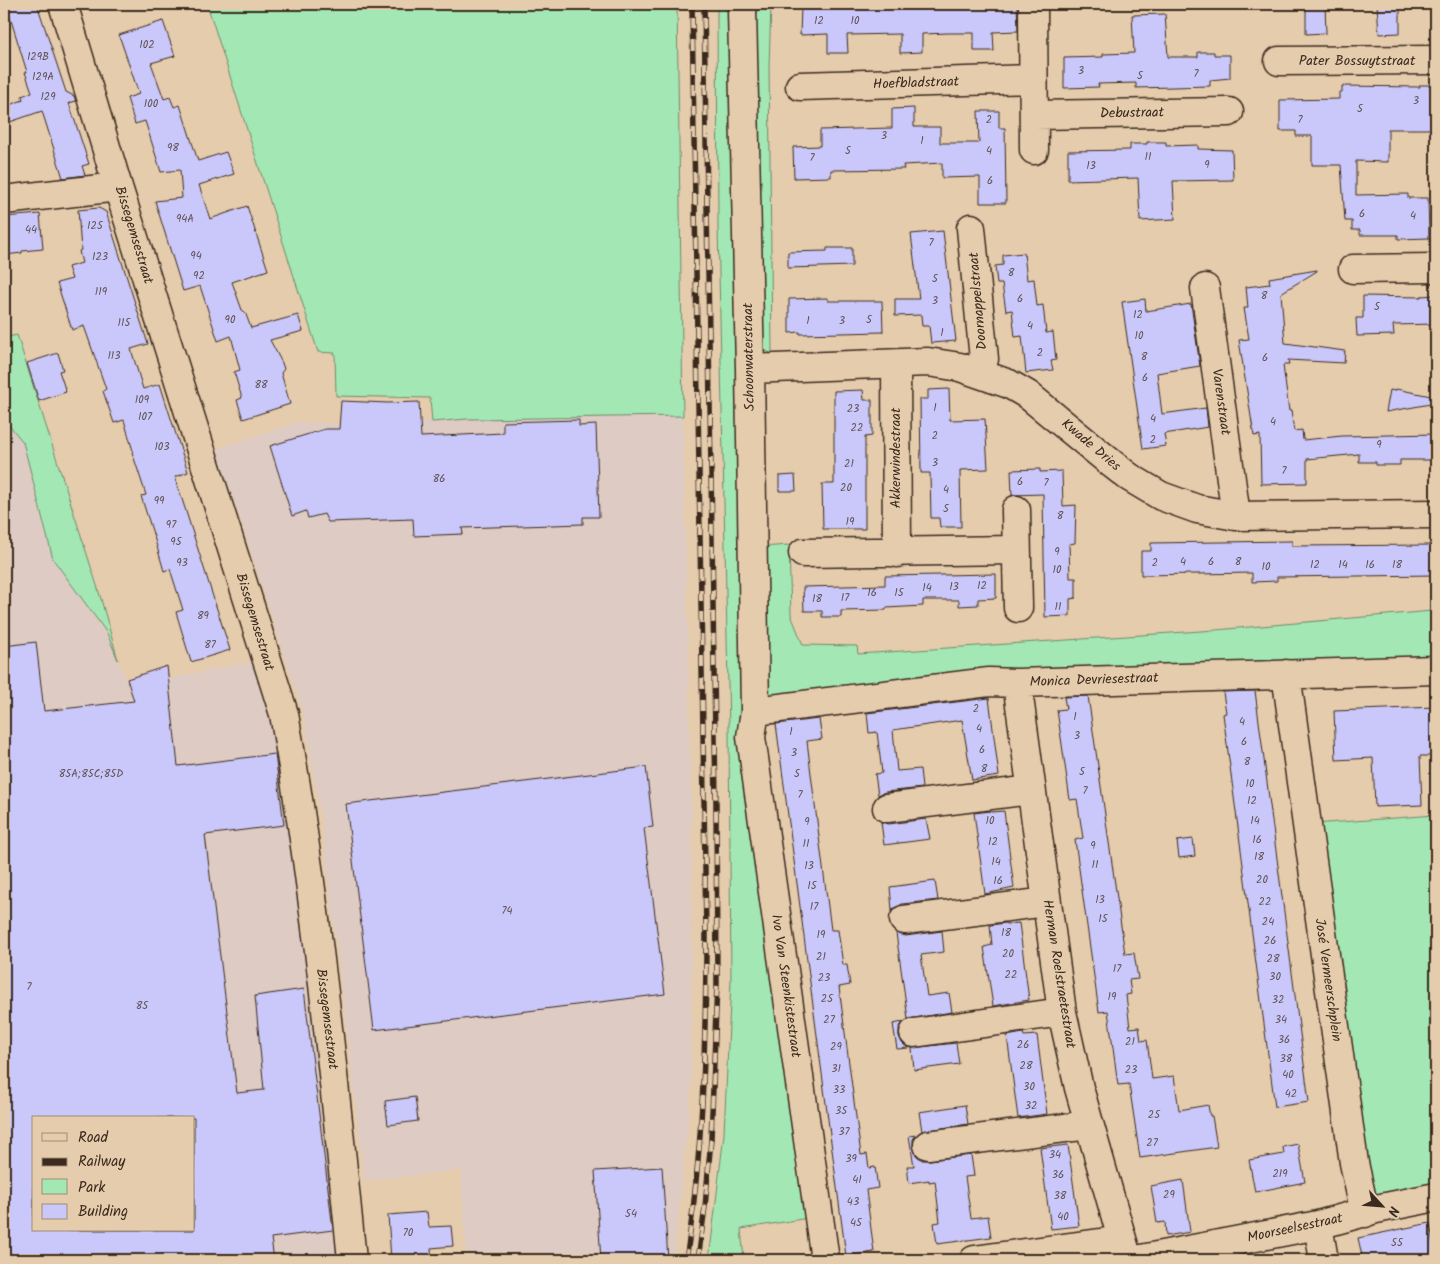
<svg xmlns="http://www.w3.org/2000/svg" width="1440" height="1264" viewBox="0 0 1440 1264" font-family="Kalam,sans-serif">
<rect width="100%" height="100%" fill="#e5ccad"/>
<filter id="ink" filterUnits="userSpaceOnUse"><feTurbulence type="fractalNoise" baseFrequency=".02" numOctaves="2"/><feDisplacementMap in="SourceGraphic" scale="10" xChannelSelector="R" yChannelSelector="G"/><feConvolveMatrix kernelMatrix="1 2 1 2 8 2 1 2 1" color-interpolation-filters="sRGB"/></filter>
<g filter="url(#ink)">
<path fill="#ddcbc4" fill-rule="evenodd" d="M683,416l9,426 -1,247 -17,171h-207l-6,-90 -96,11 -44,-365 -17,-101 -87,-266 80,-27 74,3 96,-6z
M4,419l19,23 30,117 54,75 22,53 126,-26 30,90 63,509h-344zM34,1118h160v112h-160z"/>
<path fill="#a3e8b4" stroke="#6f8969" d="M207,4h470l6,412 -216,3 -35,3 -2,-24 -94,-2 -1,-43 -17,-1z
M717,4h19l7,500 65,714 -67,11 3,31h-35l15,-126 7,-153 -2,-252 -11,-503z
M757,4h14l-2,62 3,288 -11,-6 -6,-261z
M17,335l82,257 19,68 -11,-27 -54,-74 -30,-117 -19,-23v-81z
M789,545l2,70 12,30 54,1 1,8 358,-24 216,-19v50l-660,38 -8,-11 -2,-141z
M1436,815v371l-69,14 -54,-376z"/>
<path fill="#cac8fa" stroke="#3b2a1e" fill-rule="evenodd" d="M6,4h31l29,88 8,4 2,5 -7,2 20,61 -7,2 3,9 -22,3 -21,-67 -38,13v-17l19,-7 -1,-4 10,-4 -7,-20h2z
M1017,4l1,27 -25,1 1,19h-20v-18h-26l-26,1v18l-22,1v-19l-53,1 1,18h-20v-19l-28,1 1,-28z
M1306,4h19l1,29 -20,1z
M1377,4h23v29l-21,1z
M1165,14l3,43h30v-5h16v3h16v23l-20,2v6l-74,2v-5l-38,1 1,3 -35,1v-30l39,-1v-3l31,-1 -2,-38z
M163,21l12,35 -24,7 13,36 6,-2 4,10 6,-2 18,56 28,-9 8,22 -35,11 11,34 37,-13 21,64 -36,12 10,28 3,2 6,16 47,-13 5,16 -33,9 12,23 2,6 -3,4 9,31 -47,15 -6,-19 5,-2 -8,-26 6,-2 -9,-34 -13,5 -18,-55 -17,5 -28,-90 27,-3 -2,-28 -19,2 -16,-51 -10,3 -8,-26 12,-4 -20,-59z
M1419,85h17v44h-48v33l-32,-1v34l52,-1v4h20l1,40 -31,1v-4h-38v-5h-8v-9h-7l-4,-56h-29v-29h-16v-5h-16v-31l59,-1v-7h3v-6l78,1z
M914,108v19h26v16h39l-1,-32h21v17h6l1,75h-26v-26l-38,1v-15l-39,2 1,4 -73,1v7l-37,1 -1,-31 27,-1v-16l72,-2v-19z
M1147,142h19v4l32,-1v4l34,1 1,30 -60,1 2,38 -35,2 -2,-43 -70,2v-29l62,-1v-6h17z
M99,208l7,4 42,132 -17,5 12,40 17,-5 28,88 -13,5 55,173 -39,12 -15,-50 7,-2 -13,-41 -6,2 -9,-31 -14,-44 5,-1 -14,-43 1,-1 -9,-31 -10,3 -11,-32 3,-2 -22,-63 -12,4 -15,-47 15,-4 -4,-12 14,-4 -3,-12 2,-1 -3,-40z
M40,214l3,35 -21,2v2l-17,2 -1,-38z
M943,231l13,110 -25,2 -2,-17h-7l-1,-11 -26,1v-17h24l-8,-65z
M827,248h25v18l-64,2v-16l39,-1z
M1024,253l3,27 7,-1 3,27 6,-1 3,28 7,-1 3,28 -5,1 2,9 -27,3 -4,-37 -7,1 -3,-27 -6,1 -4,-27h-5l-2,-18 8,-1v-10z
M1317,270v1l-36,22 4,50 60,8 -1,12 -56,-3 1,5h-6l6,46 2,-1 3,21 8,-1 1,10 39,-4 94,-2v26h-36v5h-24v-3h-17v-8l-52,5v24l-46,1 -1,-49 -6,1 -15,-96 10,-1 -5,-31h4l-2,-21 24,-3 -1,-6z
M1436,295v29l-43,1 1,10 -37,1 -1,-18h7v-22l58,1v-1z
M828,298v3h54l1,31 -83,2v-2l-11,1v-34z
M1145,299l1,12 45,-7 9,62 -43,7 5,41 44,-6 2,19 -44,7 2,12 -23,3 -21,-147z
M58,353l5,17 -4,1 7,21 -27,9 -12,-38z
M949,389l1,31 35,-1 3,50 -28,1 1,57h-21l-1,-9h-8l-1,-45h-9l-1,-74h8v-9z
M1396,389l40,8v6l-50,9 4,-22 5,1z
M863,390l1,10h8v36l-7,1v92h-42l-1,-45h12v-93z
M341,401l47,2 31,-1 2,35 82,-4v-11l76,-2v6l17,-1 3,92h-16v7l-121,4 1,6 -49,2 -1,-17 -85,3 -4,-8 -16,4 -2,-7 -14,5 -22,-70 55,-17h14z
M1040,469v3l22,-1 1,35 13,-1 -1,38 -6,1 1,34h6v20l-6,1v17l-25,1 -2,-123 -31,1 -1,-25z
M795,475l1,16h-17v-15z
M1292,541v5l144,-1v30l-159,2v4l-25,1v-9l-111,2v-24h10v-8z
M996,574v24l-18,1v6l-19,1v-6h-36v6l-37,2v2l-45,1v6h-19v-6h-18l-1,-24 82,-2v-9z
M36,642l8,69 90,-10 -7,-22 40,-13 11,100 97,-12 9,71 -79,10 32,258 27,-3 -9,-94 49,-7 29,241 -62,8 3,22h-270v-614zM34,1118h160v112h-160z
M1255,691l54,411 -34,5 -52,-393 3,-1 -3,-21z
M1088,696l37,258 9,-1 4,26 -9,1 2,14 -5,1 4,33 9,-1 2,14 6,-1 5,39 22,-3 5,34 29,-5 2,11h2l5,31 -77,11 -11,-74 -11,1 -10,-74 -9,1 -24,-172 8,-2 -6,-39 -7,1 -13,-90 9,-1 -2,-12z
M989,698l10,78 -27,4 -10,-60 -69,10 4,41 23,-2 2,19 -37,4 -7,3 -3,-21 7,-1 -5,-41 -8,1 -2,-20z
M1436,707v49h-16l2,49 -47,2 -2,-49 -37,2 -2,-49z
M819,719l3,20 -15,2 5,41 19,148h7l5,35h4l3,20 -11,2 22,168 6,-1 2,14 6,-1 3,21 -12,2 8,62 -28,4 -70,-532z
M646,767l7,60 -9,1 21,166 -291,36 -28,-226z
M991,811v1l13,-1 10,77 -29,6 -11,-81z
M926,819l4,20 -46,6 -3,-23 8,2z
M1193,839l2,17 -16,2 -2,-17z
M935,881l3,19 -36,4 -10,6 -2,-23z
M1006,923v1l13,-1 10,77 -36,6 -9,-59 8,-2 -2,-20z
M942,931l2,21 -23,3 6,41 22,-3 3,19 -44,7 -12,-86 10,3z
M903,1022l-4,6v8l3,7 6,5 -11,1 -4,-25z
M1023,1033l1,3 13,-1 10,79 -29,4 -11,-82z
M956,1043l3,21 -45,6 -2,-22z
M415,1097l3,24 -30,4 -3,-24z
M965,1105l3,19 -46,7 -3,-19z
M916,1135l-3,4v8l3,8 6,5h8l41,-5 3,21 -9,1 6,41 17,-2 3,21 -54,7 -3,-21 6,-1 -5,-41 -6,1v-2l-20,3 -2,-17h7l-5,-30z
M1298,1144l7,38 -50,10 -6,-32 35,-6 -1,-7z
M1068,1145l11,81 -28,3 -11,-81z
M662,1167l6,93h-67l-6,-89z
M1183,1180l7,52 -24,4 -1,-14 -8,1 -6,-37z
M427,1212l2,15 22,-1 2,20 -22,2 1,12h-41l-3,-45z
M1430,1223l6,37h-73l-5,-22z"/>
<g fill="none" stroke-linecap="round" stroke-linejoin="round">
<defs>
<path id="minor" d="M63,4l55,183 166,527c32,181 50,364 68,546
M744,4l-2,6 8,359 5,342 -4,26 74,523
M1033,4l1,146
M1279,61l157,-1
M800,86l233,-7
M1034,115l195,-3
M4,200l114,-13
M971,228l13,131 -4,14
M1353,269l83,-1
M1205,288l31,228
M896,364l1,189
M750,369l178,-7 32,5 49,17 19,11 83,68 18,14 32,19 36,13 39,7 200,-2
M1016,510l2,98
M803,553l213,-3
M1286,674l68,489 11,50
M1017,683l45,329 17,76 49,172
M755,711l234,-29 28,1 419,-13
M887,808l144,-18
M904,920l143,-18
M914,1033l148,-21
M928,1145l161,-20
M1318,1225l6,35
M974,1260l148,-20
M1136,1260l182,-35 58,-16 60,-12"/>
</defs>
<use href="#minor" stroke="#3b2a1e" stroke-width="31"/>
<use href="#minor" stroke="#e5ccad" stroke-width="28"/>
<defs>
<path id="rail" d="M686,1260c17,-108 20,-218 20,-327l-14,-929
M698,1260l7,-53 6,-68 6,-155 -1,-180 -12,-800"/>
</defs>
<use href="#rail" stroke="#3b2a1e" stroke-width="5.5"/>
<use href="#rail" stroke="#e5ccad" stroke-width="4" stroke-dasharray="11" stroke-linecap="butt"/>
</g>
</g>
<g text-anchor="middle" dominant-baseline="central" stroke-width="5" stroke-linejoin="round" paint-order="stroke">
<g font-size="11" fill="#5f5255">
<text x="819" y="21">12</text>
<text x="855" y="21">10</text>
<text x="147" y="45">102</text>
<text x="38" y="57">129B</text>
<text x="1081" y="71">3</text>
<text x="1196" y="74">7</text>
<text x="1140" y="76">5</text>
<text x="43" y="77">129A</text>
<text x="48" y="97">129</text>
<text x="1416" y="101">3</text>
<text x="151" y="104">100</text>
<text x="1360" y="109">5</text>
<text x="989" y="120">2</text>
<text x="1300" y="120">7</text>
<text x="884" y="136">3</text>
<text x="922" y="141">1</text>
<text x="173" y="148">98</text>
<text x="848" y="151">5</text>
<text x="989" y="151">4</text>
<text x="1148" y="157">11</text>
<text x="812" y="158">7</text>
<text x="1207" y="165">9</text>
<text x="1091" y="166">13</text>
<text x="990" y="181">6</text>
<text x="1362" y="214">6</text>
<text x="1413" y="216">4</text>
<text x="185" y="219">94A</text>
<text x="95" y="226">125</text>
<text x="31" y="230">44</text>
<text x="931" y="243">7</text>
<text x="196" y="256">94</text>
<text x="100" y="257">123</text>
<text x="1011" y="273">8</text>
<text x="199" y="276">92</text>
<text x="935" y="279">5</text>
<text x="101" y="292">119</text>
<text x="1264" y="296">8</text>
<text x="1020" y="299">6</text>
<text x="935" y="301">3</text>
<text x="1377" y="307">5</text>
<text x="1138" y="315">12</text>
<text x="230" y="320">90</text>
<text x="869" y="320">5</text>
<text x="808" y="321">1</text>
<text x="842" y="321">3</text>
<text x="124" y="323">115</text>
<text x="1030" y="326">4</text>
<text x="942" y="333">1</text>
<text x="1139" y="336">10</text>
<text x="1040" y="353">2</text>
<text x="114" y="356">113</text>
<text x="1144" y="357">8</text>
<text x="1265" y="358">6</text>
<text x="1145" y="378">6</text>
<text x="261" y="385">88</text>
<text x="142" y="400">109</text>
<text x="935" y="408">1</text>
<text x="853" y="409">23</text>
<text x="145" y="417">107</text>
<text x="1153" y="419">4</text>
<text x="1273" y="422">4</text>
<text x="857" y="428">22</text>
<text x="935" y="436">2</text>
<text x="1153" y="440">2</text>
<text x="1379" y="445">9</text>
<text x="162" y="447">103</text>
<text x="935" y="463">3</text>
<text x="849" y="464">21</text>
<text x="1284" y="471">7</text>
<text x="439" y="479">86</text>
<text x="1020" y="482">6</text>
<text x="1046" y="483">7</text>
<text x="846" y="488">20</text>
<text x="946" y="490">4</text>
<text x="159" y="501">99</text>
<text x="946" y="509">5</text>
<text x="1060" y="516">8</text>
<text x="850" y="522">19</text>
<text x="171" y="525">97</text>
<text x="176" y="542">95</text>
<text x="1057" y="552">9</text>
<text x="1183" y="562">4</text>
<text x="1211" y="562">6</text>
<text x="1238" y="562">8</text>
<text x="182" y="563">93</text>
<text x="1155" y="563">2</text>
<text x="1315" y="565">12</text>
<text x="1343" y="565">14</text>
<text x="1370" y="565">16</text>
<text x="1397" y="565">18</text>
<text x="1266" y="567">10</text>
<text x="1057" y="570">10</text>
<text x="982" y="586">12</text>
<text x="954" y="587">13</text>
<text x="927" y="588">14</text>
<text x="872" y="593">16</text>
<text x="899" y="593">15</text>
<text x="845" y="598">17</text>
<text x="817" y="599">18</text>
<text x="1058" y="607">11</text>
<text x="203" y="616">89</text>
<text x="210" y="645">87</text>
<text x="976" y="709">2</text>
<text x="1075" y="717">1</text>
<text x="1242" y="722">4</text>
<text x="979" y="729">4</text>
<text x="791" y="732">1</text>
<text x="1077" y="736">3</text>
<text x="1244" y="742">6</text>
<text x="982" y="750">6</text>
<text x="794" y="753">3</text>
<text x="1247" y="762">8</text>
<text x="984" y="769">8</text>
<text x="1082" y="772">5</text>
<text x="91" y="774">85A;85C;85D</text>
<text x="797" y="774">5</text>
<text x="1250" y="784">10</text>
<text x="1085" y="791">7</text>
<text x="800" y="795">7</text>
<text x="1252" y="801">12</text>
<text x="990" y="821">10</text>
<text x="1255" y="821">14</text>
<text x="807" y="822">9</text>
<text x="1257" y="840">16</text>
<text x="993" y="842">12</text>
<text x="806" y="844">11</text>
<text x="1093" y="846">9</text>
<text x="1259" y="857">18</text>
<text x="996" y="862">14</text>
<text x="1095" y="865">11</text>
<text x="809" y="866">13</text>
<text x="1262" y="880">20</text>
<text x="998" y="881">16</text>
<text x="812" y="886">15</text>
<text x="1100" y="900">13</text>
<text x="1265" y="902">22</text>
<text x="814" y="907">17</text>
<text x="507" y="911">74</text>
<text x="1103" y="919">15</text>
<text x="1268" y="922">24</text>
<text x="1006" y="933">18</text>
<text x="821" y="935">19</text>
<text x="1270" y="941">26</text>
<text x="1008" y="954">20</text>
<text x="821" y="957">21</text>
<text x="1273" y="959">28</text>
<text x="1117" y="969">17</text>
<text x="1011" y="975">22</text>
<text x="1275" y="977">30</text>
<text x="824" y="978">23</text>
<text x="29" y="987">7</text>
<text x="1112" y="997">19</text>
<text x="827" y="999">25</text>
<text x="1278" y="1000">32</text>
<text x="142" y="1006">85</text>
<text x="829" y="1020">27</text>
<text x="1281" y="1020">34</text>
<text x="1284" y="1040">36</text>
<text x="1130" y="1042">21</text>
<text x="1023" y="1045">26</text>
<text x="836" y="1047">29</text>
<text x="1286" y="1059">38</text>
<text x="1026" y="1066">28</text>
<text x="836" y="1069">31</text>
<text x="1131" y="1070">23</text>
<text x="1288" y="1075">40</text>
<text x="1029" y="1087">30</text>
<text x="839" y="1090">33</text>
<text x="1291" y="1094">42</text>
<text x="1031" y="1106">32</text>
<text x="841" y="1111">35</text>
<text x="1154" y="1115">25</text>
<text x="844" y="1132">37</text>
<text x="1152" y="1143">27</text>
<text x="1055" y="1155">34</text>
<text x="851" y="1159">39</text>
<text x="1280" y="1174">219</text>
<text x="1058" y="1175">36</text>
<text x="857" y="1180">41</text>
<text x="1169" y="1195">29</text>
<text x="1060" y="1196">38</text>
<text x="853" y="1202">43</text>
<text x="631" y="1214">54</text>
<text x="1063" y="1217">40</text>
<text x="856" y="1223">45</text>
<text x="408" y="1233">70</text>
<text x="1397" y="1243">55</text>
</g>
<g font-size="14" fill="#3b2a1e" stroke="#e5ccad">
<text x="1357" y="61">Pater Bossuytstraat</text>
<text transform="translate(916 83) rotate(-2)">Hoefbladstraat</text>
<text transform="translate(1132 113) rotate(-1)">Debustraat</text>
<text transform="translate(134 235) rotate(73)">Bissegemsestraat</text>
<text transform="translate(978 301) rotate(-95)">Doornappelstraat</text>
<text transform="translate(749 357) rotate(-91)">Schoonwaterstraat</text>
<text transform="translate(1221 402) rotate(82)">Varenstraat</text>
<text transform="translate(1091 445) rotate(40)">Kwade Dries</text>
<text transform="translate(896 458) rotate(-90)">Akkerwindestraat</text>
<text transform="translate(255 622) rotate(73)">Bissegemsestraat</text>
<text transform="translate(1094 680) rotate(-2)">Monica Devriesestraat</text>
<text transform="translate(1059 974) rotate(81)">Herman Roelstraetestraat</text>
<text transform="translate(1328 980) rotate(82)">José Vermeerschplein</text>
<text transform="translate(786 986) rotate(82)">Ivo Van Steenkistestraat</text>
<text transform="translate(327 1019) rotate(83)">Bissegemsestraat</text>
<text transform="translate(1295 1228) rotate(-12)">Moorseelsestraat</text>
</g>
</g>
<rect width="1440" height="1264" fill="none" stroke="#e5ccad" stroke-width="20"/>
<rect x="10" y="10" width="1420" height="1244" fill="none" stroke="#3b2a1e" stroke-width="2" filter="url(#ink)"/>
<rect x="32" y="1116" width="162" height="115" fill="#e5ccad" stroke="#a18b74"/>
<rect x="42" y="1133" width="25" height="8" fill="#e5ccad" stroke="#a18b74"/>
<text x="78" y="1142" font-size="15" fill="#3b2a1e">Road</text>
<rect x="42" y="1158" width="25" height="8" fill="#3b2a1e" stroke="#a18b74"/>
<text x="78" y="1166" font-size="15" fill="#3b2a1e">Railway</text>
<rect x="42" y="1179" width="25" height="15" fill="#a3e8b4" stroke="#a18b74"/>
<text x="78" y="1192" font-size="15" fill="#3b2a1e">Park</text>
<rect x="42" y="1204" width="25" height="15" fill="#cac8fa" stroke="#a18b74"/>
<text x="78" y="1216" font-size="15" fill="#3b2a1e">Building</text>
<g transform="translate(1382 1206) rotate(116)" stroke="#e5ccad" stroke-width="4" paint-order="stroke">
<path d="M0-4L9 19L0 12L-9 19Z" fill="#3b2a1e"/>
<text y="-8" font-size="14" font-weight="bold" text-anchor="middle" fill="#3b2a1e">N</text>
</g>
</svg>
